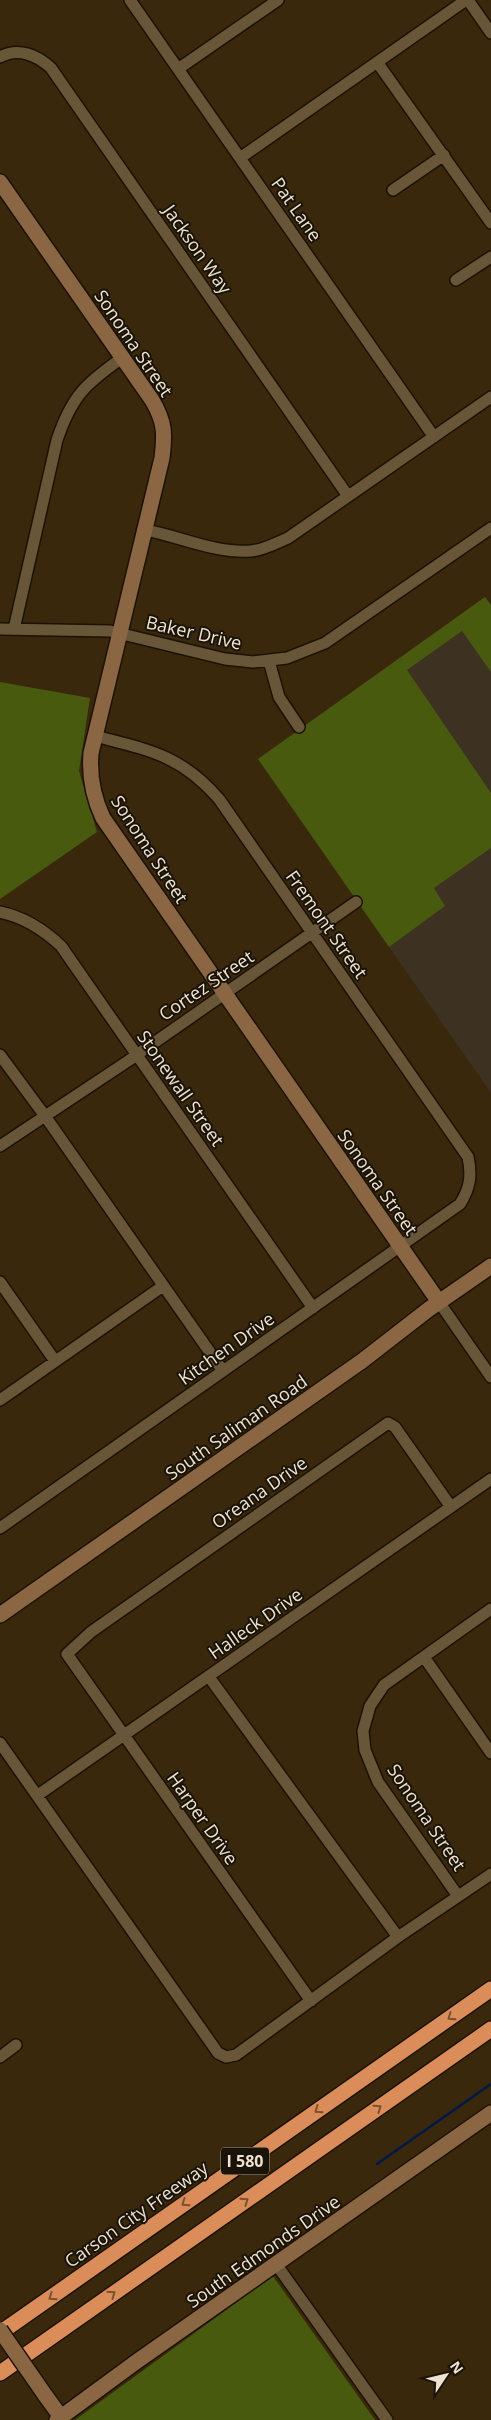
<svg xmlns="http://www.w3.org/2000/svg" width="491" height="2420" viewBox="0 0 491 2420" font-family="'Open Sans',sans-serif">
<rect width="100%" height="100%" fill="#39280b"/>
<path fill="#3d3122" d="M485,597l6,8v488l-233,-334z"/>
<path fill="#475a0e" d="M485,597l6,8v67l-29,-41 -55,39 84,123v55l-57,40 11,18 -56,41 -131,-188z
M0,682l90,16 -11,73 18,61 -97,67z
M273,2276l102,144h-300z"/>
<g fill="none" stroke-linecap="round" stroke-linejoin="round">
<path stroke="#011848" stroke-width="2.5" d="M377,2164l114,-80"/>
<defs>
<path id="street" d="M130,0l304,437
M468,0l23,33
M0,57c18,-10 37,-2 51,11l297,428
M377,62l114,161
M178,69l100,-69
M240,158l226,-158
M393,190l51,-35
M456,280l35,-23
M145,530c34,6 71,24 106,21 13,-1 25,-8 37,-13l203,-141
M0,629l110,2 115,28 28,3 34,-4 38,-15 166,-115
M14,629l43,-189c15,-44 28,-56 65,-82
M269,661l10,36 20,30
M0,912c24,5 43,17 61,34l252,362
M0,1055l45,61 178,255
M0,1146l128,-85 228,-159
M0,1282l55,79
M439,1302l52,75
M0,1400l163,-114
M0,1528l460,-324c10,-16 12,-28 8,-47l-249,-358c-38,-44 -70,-49 -124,-63
M424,1657l67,96
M209,1677l189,260
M0,1743l218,310 8,4 10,-2 162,-118 93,-63
M38,1795l453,-316
M458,1896l-80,-114 -13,-32 -2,-19 7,-25 14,-21 107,-76
M311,2001l-244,-347 24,-22 297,-209 7,4 56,80
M0,2057l16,-12
M276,2264l111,156"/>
<path id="secondary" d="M0,182l152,218c13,22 13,33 10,58l-71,295c-2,24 2,44 12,65l336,484
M0,1615l362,-254 67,-52 62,-43
M45,2395l16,22
M57,2420l79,-58 355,-249"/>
<path id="highway" d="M0,2333l491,-344
M0,2373l491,-344"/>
</defs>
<use href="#street" stroke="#1d1200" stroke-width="14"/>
<use href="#secondary" stroke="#1d1200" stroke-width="18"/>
<use href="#highway" stroke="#1d1200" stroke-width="18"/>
<use href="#street" stroke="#685639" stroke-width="11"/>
<use href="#secondary" stroke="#8a6642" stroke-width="15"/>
<use href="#highway" stroke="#da8d58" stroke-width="15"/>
<defs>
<path id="secondary-bridge" d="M0,2330l45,65"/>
</defs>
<use href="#secondary-bridge" stroke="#1d1200" stroke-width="18" stroke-linecap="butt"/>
<use href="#secondary-bridge" stroke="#8a6642" stroke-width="15"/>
</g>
<defs><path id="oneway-chevron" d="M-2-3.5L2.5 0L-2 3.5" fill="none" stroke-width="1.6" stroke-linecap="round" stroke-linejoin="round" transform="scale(1.25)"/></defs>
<g stroke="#7a5030">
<use href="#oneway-chevron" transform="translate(451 2017) rotate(145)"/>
<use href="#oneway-chevron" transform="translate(378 2108) rotate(-35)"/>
<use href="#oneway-chevron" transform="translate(318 2110) rotate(145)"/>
<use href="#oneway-chevron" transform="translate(245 2201) rotate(-35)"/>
<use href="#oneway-chevron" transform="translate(185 2203) rotate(145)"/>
<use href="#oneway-chevron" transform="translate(112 2294) rotate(-35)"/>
<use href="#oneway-chevron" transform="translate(52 2297) rotate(145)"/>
</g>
<g text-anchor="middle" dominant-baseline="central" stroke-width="4" stroke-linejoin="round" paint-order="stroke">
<rect fill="#1a1307" stroke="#aea596" stroke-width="1" x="221" y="2147.5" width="48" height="27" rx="4"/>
<g font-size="16" font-weight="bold" fill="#eee3d3">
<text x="245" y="2161">I 580</text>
</g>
<g font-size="18" fill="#eee3d3" stroke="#1a1307">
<text transform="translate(297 209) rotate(55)">Pat Lane</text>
<text transform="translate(198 249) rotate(55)">Jackson Way</text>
<text transform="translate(134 343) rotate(56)">Sonoma Street</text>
<text transform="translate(194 632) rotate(13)">Baker Drive</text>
<text transform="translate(150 849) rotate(57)">Sonoma Street</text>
<text transform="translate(327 924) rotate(55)">Fremont Street</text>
<text transform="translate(206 985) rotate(-34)">Cortez Street</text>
<text transform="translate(181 1088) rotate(55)">Stonewall Street</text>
<text transform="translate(378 1182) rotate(55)">Sonoma Street</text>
<text transform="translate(226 1348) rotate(-35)">Kitchen Drive</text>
<text transform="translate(236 1427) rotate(-35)">South Saliman Road</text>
<text transform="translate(259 1492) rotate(-35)">Oreana Drive</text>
<text transform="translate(255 1623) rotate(-35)">Halleck Drive</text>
<text transform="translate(427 1817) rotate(56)">Sonoma Street</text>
<text transform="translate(203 1818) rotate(55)">Harper Drive</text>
<text transform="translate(136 2214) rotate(-35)">Carson City Freeway</text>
<text transform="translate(263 2251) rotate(-35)">South Edmonds Drive</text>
</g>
</g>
<g transform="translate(446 2375) rotate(55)" stroke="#1a1307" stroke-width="4" paint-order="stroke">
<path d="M0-4L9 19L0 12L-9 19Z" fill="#eee3d3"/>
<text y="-8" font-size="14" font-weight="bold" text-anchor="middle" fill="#eee3d3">N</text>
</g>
</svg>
